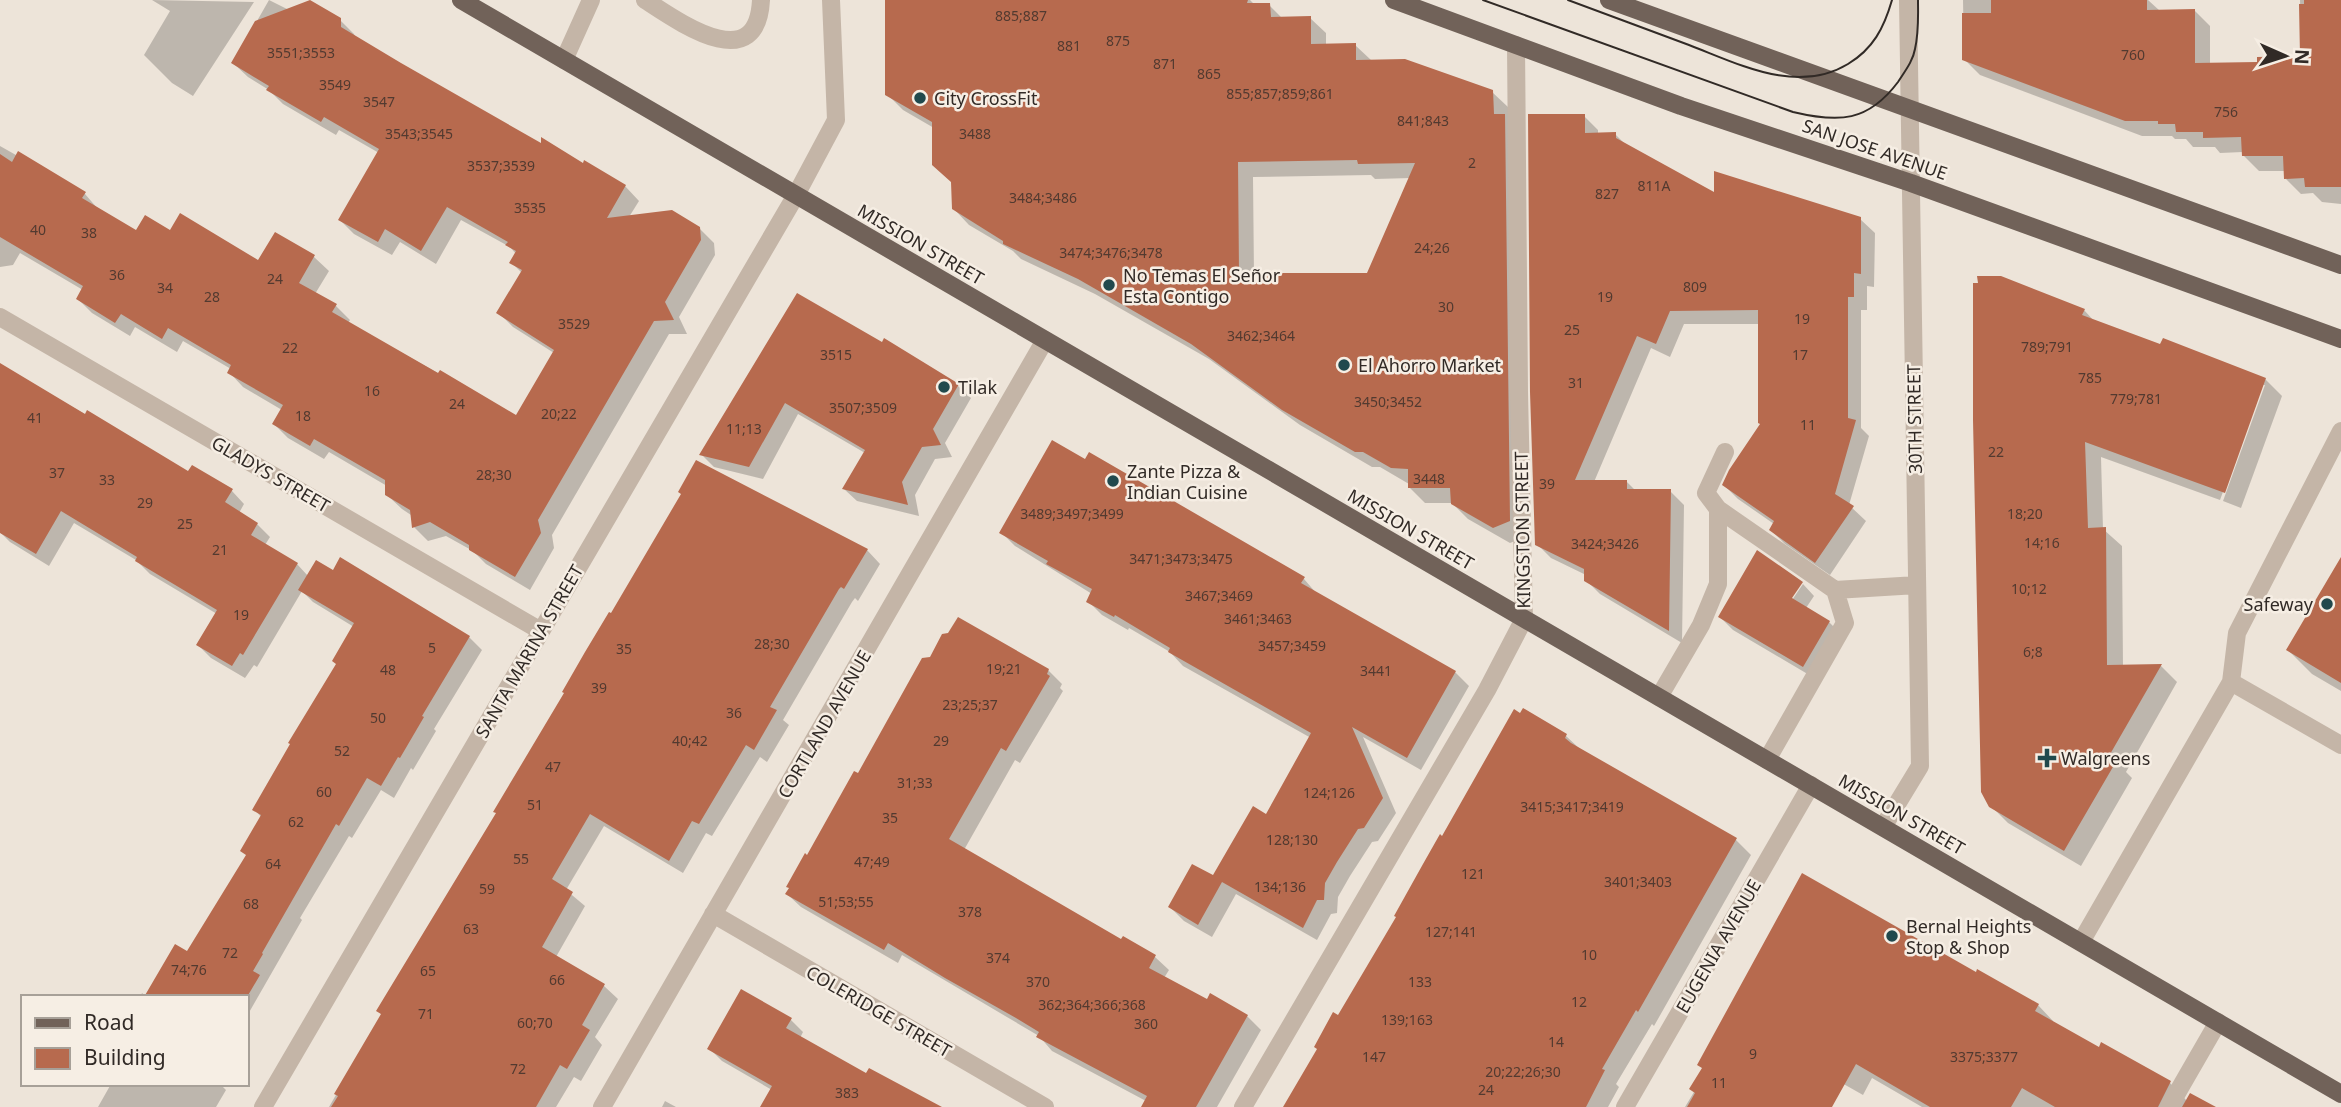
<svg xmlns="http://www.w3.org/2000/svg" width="2341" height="1107" viewBox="0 0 2341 1107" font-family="'Noto Sans',sans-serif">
<rect width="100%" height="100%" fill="#ede4d9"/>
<path fill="#0003" fill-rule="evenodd" d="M152,0l102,2 -61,94 -21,-13 -28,-28 26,-44z
M269,0l20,10 51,10 14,14 1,3 188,109 82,40 14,15 -10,16 70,11 15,15 1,12 -36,62 8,17h-18l-117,201 2,13 -24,42 -44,-26 -13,-13 -27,-15 -18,5 -14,-14 -3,-12 -9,-6 -15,-14v-9l-58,-34 -5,7 -36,-21 -14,-14 8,-14 -39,-23 -14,-15 2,-3 -48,-28 -6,11 -42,-25 -5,9 -38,-23 -14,-14 5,-9 -63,-37 -7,12 -13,2v-121l85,48 13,15 39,23h34l88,31 17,-29 38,23 15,14 -14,23 21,12 14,14 -2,3 169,94 37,-64 -41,-26 -14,-14 23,-40 -11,-11 5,-8 -6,-7 -49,-27 -25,44 -36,-22 -8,13 -38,-21 -14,-14 39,-67 -40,-23 -3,5 -53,-31 -14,-14 -21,-13 -15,-14z
M887,0h363l5,5h14l14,14 27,-1 16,15v12h29l16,15 121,32 16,15 17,430 -15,6 -42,-24 -16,-16h-27l-16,-16v-3l-29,-17h-8l-72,-42 -91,-66 -114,-65 -74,-35 -8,-8 -44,-26 -15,-16 -1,-26 -19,-55 -31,-18 -16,-16zM1371,175l4,4 36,-1 -43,96 -114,1 -1,-98z
M1963,0h185l12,11 34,-1 16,16v39l49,-2 43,-5 -2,-58h41v204l-19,-2 -9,-9 -12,1 -16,-16v-7h-26l-16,-16v-3l-23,1 -5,-6h-22l-7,-8h-11l-3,-3h-30l-162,-61 -16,-16z
M1584,116l14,14v4h17l12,12 89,49 144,24 15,14 -1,54 -7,-1v24h-6v118l8,8 -20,69 17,16 -36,54 -45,-31 -14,-14 3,-6 -36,-25 -14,-14 38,-61 -3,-100h-75l-14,33 -19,-9 -57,134 32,-1 10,10h34l14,14 -2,138 -82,-49 -14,-14v-5l-35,-17 -14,-14z
M797,295l161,91 13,12 -26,45 7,14 -17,2 -20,36 4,21 -62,-15 -13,-12 21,-36 -67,-39 -35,65 -49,-12 -12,-12z
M2084,310l11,12 66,24 104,33 17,17 -41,112 -18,-7 42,-116h-3l-42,115 -119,-43 2,72 19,17 1,121 38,-1 16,16 -51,90 6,6 -51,88 -73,-43 -17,-17 -17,-386z
M0,366l189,107 43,18 12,13 -5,9 18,11 13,13 -5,8 32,19 11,12 161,61 13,13 -48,79 2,2 -23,39 -2,-2 -17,30 -13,-8 -29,48 -3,-2 -49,82 2,2 -55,96v-19h-107l2,-4 4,3 42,-43 59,-97 15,-38 -8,-9 84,-144 16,-38 -41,-25 -11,-11 -45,76 -3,-2 -9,13 -34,-20 -13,-13 19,-31 -67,-40 -14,-14 -62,-37 -25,43 -39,-24 -10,-10z
M1002,533l302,46 13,15 138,78 14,14 -48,84 -58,-33 33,76 -18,28 -6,1 -22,34 -12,21 -1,16 -6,1 -14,26 -81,-46 -24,43 -28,-16 -14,-14 43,-29 54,-62 44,-78 -128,-72 -13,-14 -41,-24 -1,2 -26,-15 -14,-14 4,-7 -77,-48z
M867,550l13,14 -22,37 -3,-3 -3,4 -69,118 6,5 -22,37 -7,-5 -48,79 -6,-3 -23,40 -79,-47 -38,64 19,16 -29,51 48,29 14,13 -23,38 7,8 -21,36 -7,-4 -18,30h-227l53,-92 -3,-4z
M2341,560v131l-29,-17 -24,-24z
M1803,584l11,12 -8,12 23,14 13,13 -26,44 -83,-49 -13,-13 65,-13 3,2z
M1048,670l14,14 -2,4 3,3 -43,72 -5,-3 -51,90 157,91 3,-3 31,19 14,13 -5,8 43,23 40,15 14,14 -44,77h-65l-6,-6 -94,-50 -13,-15 -137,-81 -4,8 -97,-56 -14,-13 72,-119z
M1523,710l43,26 15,14 155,90 15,15 -97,171 -2,-2 -36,60 3,3 -11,20h-322l157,-269z
M1976,974l62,31 15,16v2l46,26 71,34 17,18 25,6h-290l-50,-29 -9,17 -30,-17 -16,29h-132l9,-15z
M790,1019l13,13 -3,6 119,69h-157l10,-17 -50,-29 -13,-13z
M111,1084h109l6,6 -10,17h-118z
M665,1101l11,6h-14z"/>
<path fill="#b76a4e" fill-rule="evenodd" d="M310,0l31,18v9l60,36 140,80v-6l42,26 1,-3 42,25 -19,33 65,-8 28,17 1,13 -36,62 9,18 -20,1 -116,199 3,13 -26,44 -46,-27v-5l-39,-23 -18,6 -2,-18 -25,-15v-15l-71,-41 -4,7 -38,-22 11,-19 -56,-32 4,-8 -63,-37 -6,11 -41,-25 -6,9 -39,-24 7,-13 -83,-49v-83l12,8 6,-11 68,41 -4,6 54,32 9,-15 25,15 10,-17 78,47 17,-28 40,23 -16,28 38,21 -5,8 106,61 2,-3 76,45 38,-65 -58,-37 26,-43 -13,-7 7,-12 -11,-6 3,-3 -61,-35 -26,44 -36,-22 -7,13 -40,-22 41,-71 -55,-32 -3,5 -55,-32 3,-4 -38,-23 24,-42z
M885,0h363l-1,3h23l1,14 40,-1v28l45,-1v17l49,-1 88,31 1,24h11l5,407 -17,7 -42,-24 -1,-16h-42v-19l-17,-1 -28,-16h-8l-73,-42 -91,-66 -113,-65 -75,-35v-3l-51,-32 -1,-27 -19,-17v-43l-47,-27zM1357,160l1,4 57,-1 -48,110h-128l-1,-111z
M1991,0h156v10l48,-1v54l62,-1v-5l43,-1 -1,-52h5v-4h37v187h-36l-1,-9 -20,1 -1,-23h-41l-1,-19 -38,1v-6h-27l-1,-8h-17v-3h-33l-163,-61v-47h29z
M1528,114h57v19l31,-1v6l98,54v-21l147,46v57l-7,-1v24h-6v121l8,2 -21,74 19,12 -39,57 -46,-33 5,-9 -52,-36 7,-15 31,-46 -2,-1v-113l-88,1 -14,33 -19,-8 -62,144h52v9h44l-2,142 -85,-50v-12l-49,-24 -5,-153z
M1977,276h24l84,33 -3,6 78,29 3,-6 103,40 -41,115 -140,-51 3,86 18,-1 1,138 55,-1 -53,92 8,4 -53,91 -75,-44 -8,-15 -8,-372v-137h5z
M797,293l85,49 2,-4 75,46 -26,45 8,16 -19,2 -20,35 6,23 -66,-16 23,-39 -80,-47 -36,64 -50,-12z
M0,363l85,51 2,-4 101,61 4,-6 41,24 -8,13 33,21 -7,12 47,28 -55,92 -3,-2 -8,13 -36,-21 21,-35 -82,-49 2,-4 -76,-46 -25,43 -36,-21z
M1052,440l33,19 4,-7 216,125 -4,6 155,88 -49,87 -55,-31 31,71 -19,30 -6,1 -21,33 -12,21 -1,17h-7l-14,28 -81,-46 -24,43 -30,-18 24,-43 21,11 40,-69 13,8 45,-81 -143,-81 2,-4 -55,-33 -1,2 -28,-15 6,-13 -46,-25 2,-3 -49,-28z
M696,460l172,89 -24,40 -3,-2 -2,2 -69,118 7,3 -23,40 -8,-5 -47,79 -7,-3 -23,40 -79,-47 -38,65 21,13 -31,55 63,37 -23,41 8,5 -23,39 -7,-4 -24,42h-205l7,-11 -4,-2 47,-80 -5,-3 120,-198 -3,-1 71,-119 -2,-1 23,-40 24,-40 2,1 70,-119 -3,-2z
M1757,550l46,32 -11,16 38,23 -27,46 -85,-50z
M340,557l130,79 -48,80 2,1 -24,41 -2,-1 -17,29 -14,-8 -28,48 -3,-2 -74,129 1,1 -10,17 7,4 -13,22h-103l31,-53 12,7 59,-96 -6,-4 21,-36 -9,-5 38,-66 -2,-1 48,-79 -4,-3 22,-38 -56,-33 18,-30 17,10z
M2341,557v126l-55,-33z
M958,617l91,52 -2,5 3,2 -44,75 -5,-3 -52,91 172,100 2,-3 33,19 -7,13 58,31 3,-6 38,22 -52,92h-55l6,-11 -111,-59 3,-5 -23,-14 -71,-40 -57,-35 -4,7 -99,-56 4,-6 -3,-1 19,-34 2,2 47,-84 4,2 64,-115 8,-1 12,-23 6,-1z
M1523,708l44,26 -2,4 6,5 166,95 -99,174 -2,-2 -34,59 3,1 -19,37h-303l34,-58 -3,-2 19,-35 5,3 58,-98 -2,-1 29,-52 17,-30 2,2 72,-127 6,4z
M1802,873l174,99 1,-3 62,35 -4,7 64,36 2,-5 70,39 -13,26h-103l-33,-19 -11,19h-81l-74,-43 -24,43h-145l8,-14 -6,-4 13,-21 -5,-3z
M741,989l51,29 -6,10 80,45 3,-5 73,39h-182l12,-21 -65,-37z
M2190,1093l26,14h-34z"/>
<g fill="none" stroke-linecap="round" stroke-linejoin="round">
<path stroke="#c4b5a7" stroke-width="18" d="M645,0c34,22 112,78 116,0
M564,60l27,-60
M0,317l541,314
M1718,509l-12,-16 19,-41
M2231,682l110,63
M1659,697l42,-72 17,-41v-75l117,81 82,-5
M1767,760l78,-137 -10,-33
M1883,827l37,-61 -12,-766
M713,914l332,193
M2081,942l150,-260 6,-49 104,-202
M263,1107l533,-912 40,-75 -5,-120
M602,1107l443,-767
M1243,1107l244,-417 37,-71 -5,-227 -3,-347
M1625,1107l186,-322
M2169,1107l49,-85"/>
<path stroke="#716259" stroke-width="18" d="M461,0l1880,1094
M1394,0l287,106 230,77 430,156
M1609,0l732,265"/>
<path stroke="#312a26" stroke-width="2" d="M1483,0l310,112c46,11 75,10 105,-30 7,-11 15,-21 17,-33 4,-17 3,-33 3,-49
M1568,0c40,15 81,30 121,45 50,19 108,50 159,19 25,-15 36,-36 44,-64"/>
</g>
<g fill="#21494d" stroke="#f6eee4" stroke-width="2.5">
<circle cx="920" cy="98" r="7"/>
<circle cx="1109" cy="285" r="7"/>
<circle cx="1344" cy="365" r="7"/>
<circle cx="944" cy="387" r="7"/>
<circle cx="1113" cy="481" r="7"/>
<circle cx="2327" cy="604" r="7"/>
<path d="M2043.5 747.5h7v7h7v7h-7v7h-7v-7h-7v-7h7z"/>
<circle cx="1892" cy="936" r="7"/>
</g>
<g text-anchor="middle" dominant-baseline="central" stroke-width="5" stroke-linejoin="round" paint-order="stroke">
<g font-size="14" fill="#523a30">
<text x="1021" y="15">885;887</text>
<text x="1118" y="40">875</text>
<text x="1069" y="45">881</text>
<text x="301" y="52">3551;3553</text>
<text x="2133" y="54">760</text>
<text x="1165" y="63">871</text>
<text x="1209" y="73">865</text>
<text x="335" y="84">3549</text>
<text x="1280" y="93">855;857;859;861</text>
<text x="379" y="101">3547</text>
<text x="2226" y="111">756</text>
<text x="1423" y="120">841;843</text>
<text x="419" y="133">3543;3545</text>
<text x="975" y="133">3488</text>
<text x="1472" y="162">2</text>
<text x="501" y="165">3537;3539</text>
<text x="1654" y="185">811A</text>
<text x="1607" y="193">827</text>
<text x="1043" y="197">3484;3486</text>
<text x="530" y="207">3535</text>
<text x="38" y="229">40</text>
<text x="89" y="232">38</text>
<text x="1432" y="247">24;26</text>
<text x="1111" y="252">3474;3476;3478</text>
<text x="117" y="274">36</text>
<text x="275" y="278">24</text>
<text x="1695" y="286">809</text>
<text x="165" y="287">34</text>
<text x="212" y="296">28</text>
<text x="1605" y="296">19</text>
<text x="1446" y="306">30</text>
<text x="1802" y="318">19</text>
<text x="574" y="323">3529</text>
<text x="1572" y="329">25</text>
<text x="1261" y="335">3462;3464</text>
<text x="2047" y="346">789;791</text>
<text x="290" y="347">22</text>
<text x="836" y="354">3515</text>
<text x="1800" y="354">17</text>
<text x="2090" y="377">785</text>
<text x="1576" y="382">31</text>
<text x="372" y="390">16</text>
<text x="2136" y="398">779;781</text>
<text x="1388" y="401">3450;3452</text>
<text x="457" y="403">24</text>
<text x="863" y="407">3507;3509</text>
<text x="559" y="413">20;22</text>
<text x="303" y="415">18</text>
<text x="35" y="417">41</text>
<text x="1808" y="424">11</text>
<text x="744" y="428">11;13</text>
<text x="1996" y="451">22</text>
<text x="57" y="472">37</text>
<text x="494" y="474">28;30</text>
<text x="1429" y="478">3448</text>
<text x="107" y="479">33</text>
<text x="1547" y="483">39</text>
<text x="145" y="502">29</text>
<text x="1072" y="513">3489;3497;3499</text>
<text x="2025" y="513">18;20</text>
<text x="185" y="523">25</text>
<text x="2042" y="542">14;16</text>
<text x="1605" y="543">3424;3426</text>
<text x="220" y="549">21</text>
<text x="1181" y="558">3471;3473;3475</text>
<text x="2029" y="588">10;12</text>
<text x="1219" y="595">3467;3469</text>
<text x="241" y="614">19</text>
<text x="1258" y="618">3461;3463</text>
<text x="772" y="643">28;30</text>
<text x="1292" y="645">3457;3459</text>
<text x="432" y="647">5</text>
<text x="624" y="648">35</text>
<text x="2033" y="651">6;8</text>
<text x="1004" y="668">19;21</text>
<text x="388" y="669">48</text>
<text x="1376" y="670">3441</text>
<text x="599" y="687">39</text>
<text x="970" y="704">23;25;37</text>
<text x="734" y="712">36</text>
<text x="378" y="717">50</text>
<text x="690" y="740">40;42</text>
<text x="941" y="740">29</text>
<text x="342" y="750">52</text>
<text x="553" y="766">47</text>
<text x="915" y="782">31;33</text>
<text x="324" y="791">60</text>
<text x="1329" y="792">124;126</text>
<text x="535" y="804">51</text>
<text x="1572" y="806">3415;3417;3419</text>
<text x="890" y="817">35</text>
<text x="296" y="821">62</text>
<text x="1292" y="839">128;130</text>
<text x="521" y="858">55</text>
<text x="872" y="861">47;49</text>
<text x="273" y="863">64</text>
<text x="1473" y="873">121</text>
<text x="1638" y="881">3401;3403</text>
<text x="1280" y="886">134;136</text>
<text x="487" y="888">59</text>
<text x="846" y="901">51;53;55</text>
<text x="251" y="903">68</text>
<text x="970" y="911">378</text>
<text x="471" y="928">63</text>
<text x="1451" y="931">127;141</text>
<text x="230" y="952">72</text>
<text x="1589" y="954">10</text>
<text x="998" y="957">374</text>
<text x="189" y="969">74;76</text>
<text x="428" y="970">65</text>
<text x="557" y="979">66</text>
<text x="1038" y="981">370</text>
<text x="1420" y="981">133</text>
<text x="1579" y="1001">12</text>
<text x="1092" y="1004">362;364;366;368</text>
<text x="426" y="1013">71</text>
<text x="1407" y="1019">139;163</text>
<text x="535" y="1022">60;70</text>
<text x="1146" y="1023">360</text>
<text x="1556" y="1041">14</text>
<text x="1753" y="1053">9</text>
<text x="1374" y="1056">147</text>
<text x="1984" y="1056">3375;3377</text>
<text x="518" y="1068">72</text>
<text x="1523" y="1071">20;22;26;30</text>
<text x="1719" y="1082">11</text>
<text x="1486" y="1089">24</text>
<text x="847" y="1092">383</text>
</g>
<g font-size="18" fill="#312a26" stroke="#f6eee4" text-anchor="start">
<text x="934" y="98">City CrossFit</text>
<text x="1123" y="275">No Temas El Señor<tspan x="1123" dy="21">Esta Contigo</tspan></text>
<text x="1358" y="365">El Ahorro Market</text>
<text x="958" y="387">Tilak</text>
<text x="1127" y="471">Zante Pizza &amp;<tspan x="1127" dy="21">Indian Cuisine</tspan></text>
<text x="2313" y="604" text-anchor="end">Safeway</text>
<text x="2061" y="758">Walgreens</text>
<text x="1906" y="926">Bernal Heights<tspan x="1906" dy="21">Stop &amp; Shop</tspan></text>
</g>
<g font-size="18" fill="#312a26" stroke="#f6eee4">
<text transform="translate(1875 149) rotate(19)">SAN JOSE AVENUE</text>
<text transform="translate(921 244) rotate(30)">MISSION STREET</text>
<text transform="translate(1914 419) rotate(-91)">30TH STREET</text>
<text transform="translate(271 474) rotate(30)">GLADYS STREET</text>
<text transform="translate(1411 529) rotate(30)">MISSION STREET</text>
<text transform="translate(1522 530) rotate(-91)">KINGSTON STREET</text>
<text transform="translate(529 651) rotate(-60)">SANTA MARINA STREET</text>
<text transform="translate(824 724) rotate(-60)">CORTLAND AVENUE</text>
<text transform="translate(1902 814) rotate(30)">MISSION STREET</text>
<text transform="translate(1718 946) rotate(-60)">EUGENIA AVENUE</text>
<text transform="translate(879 1011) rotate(30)">COLERIDGE STREET</text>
</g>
</g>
<rect x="21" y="995" width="228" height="91" fill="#f6eee4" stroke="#a7a098" stroke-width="2"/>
<rect x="35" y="1018" width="35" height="10" fill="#716259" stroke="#a7a098" stroke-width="2"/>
<text x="84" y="1030" font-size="21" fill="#312a26">Road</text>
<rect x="35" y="1048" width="35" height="21" fill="#b76a4e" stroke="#a7a098" stroke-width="2"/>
<text x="84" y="1065" font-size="21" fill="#312a26">Building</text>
<g transform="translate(2285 56) rotate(93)" stroke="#f6eee4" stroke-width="5" paint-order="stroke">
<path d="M0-5L12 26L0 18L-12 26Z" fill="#312a26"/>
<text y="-10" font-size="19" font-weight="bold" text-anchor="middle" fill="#312a26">N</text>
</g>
</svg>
